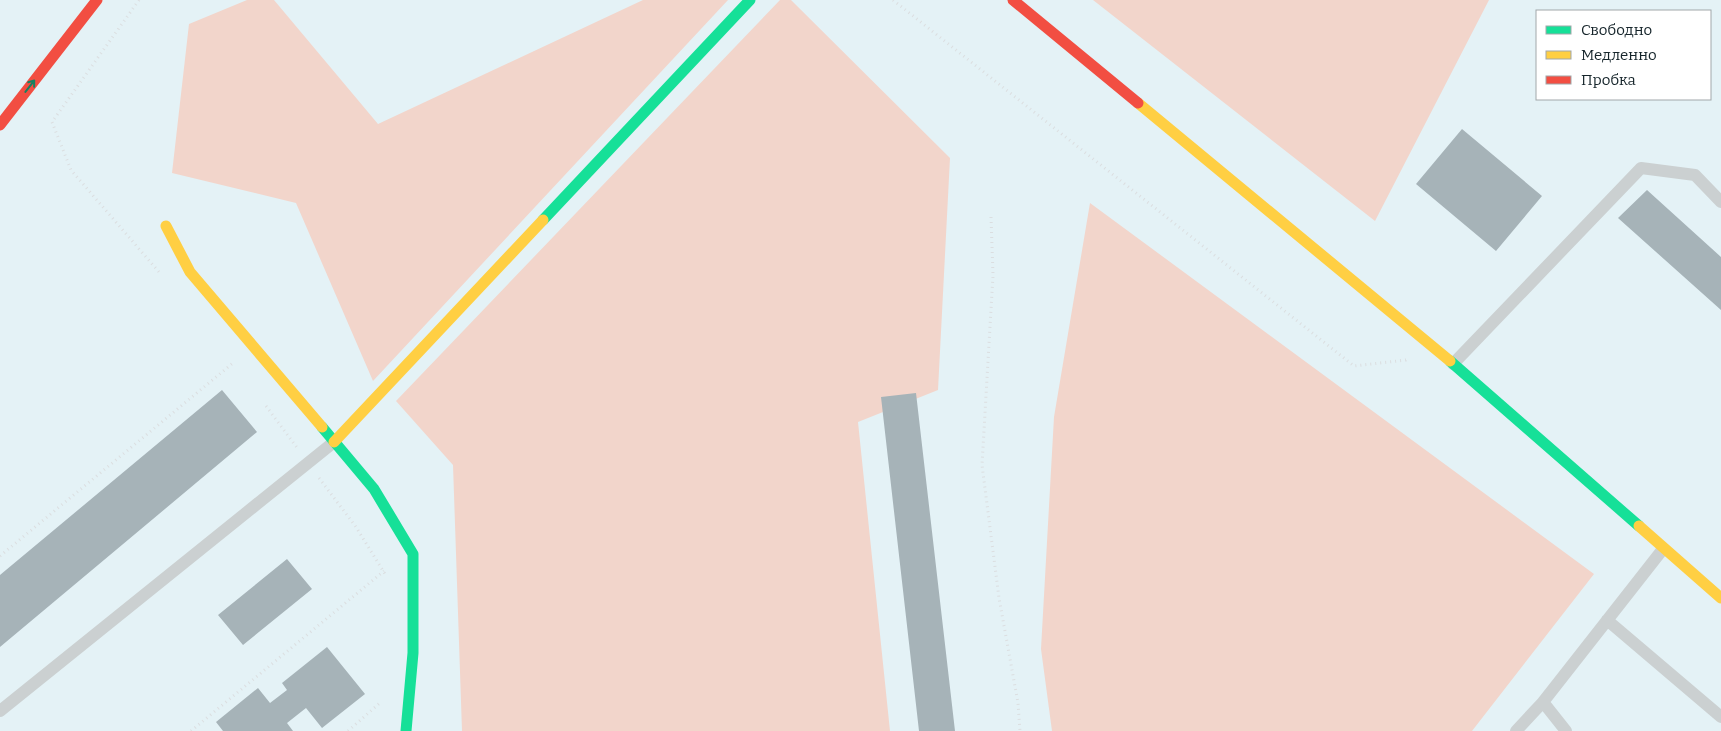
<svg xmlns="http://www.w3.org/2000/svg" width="1721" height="731" viewBox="0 0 1721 731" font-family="Bitter,serif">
<rect width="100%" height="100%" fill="#e4f2f6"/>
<path fill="#f2d5cb" d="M247,0h27l104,124 265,-124h85l-355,381 -77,-178 -124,-30 17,-149z
M780,0h11l159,158 -12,232 -80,32 32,309h-428l-9,-266 -57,-64z
M1093,0h396l-114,221z
M1090,203l504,371 -122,157h-420l-11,-82 13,-232z"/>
<path fill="#a6b3b8" d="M1462,129l80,67 -46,55 -80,-67z
M1647,190l74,67v53l-103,-92z
M222,390l35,42 -257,215v-72z
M916,393l39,338h-36l-38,-334z
M287,559l25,30 -69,56 -25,-30z
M327,647l38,47 -43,34 -16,-20 -19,15 6,8h-70l-7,-9 42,-34 12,15 17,-13 -5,-7z"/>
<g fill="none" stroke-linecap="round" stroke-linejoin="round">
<path stroke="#dbdee0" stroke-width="3" stroke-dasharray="1 4" stroke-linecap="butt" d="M139,0l-87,122 19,48 88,102
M893,0l461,366 52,-6 2,-2
M991,217l2,58 -11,190 17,133 19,105 2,28
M266,406l32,43
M319,478l37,49 29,47
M0,556l233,-193
M191,731l193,-160
M348,731l33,-29"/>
<path stroke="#cbd0d1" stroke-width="12" d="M1453,364l188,-196 54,7 26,27
M1607,620l114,97
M0,711l334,-269
M1516,731l27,-29
M1566,731l-23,-29 120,-153"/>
<path stroke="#16e098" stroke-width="11" d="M543,220l207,-220
M1450,361l189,165
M322,427l52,62 39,65v99l-7,78"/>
<path stroke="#ffcf43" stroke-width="11" d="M1138,103l312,258
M166,226l24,46 132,155
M334,442l209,-222
M1639,526l82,72"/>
<path stroke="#f24e42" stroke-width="11" d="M1013,0l125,103
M0,125l97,-125"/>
</g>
<defs><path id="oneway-shaft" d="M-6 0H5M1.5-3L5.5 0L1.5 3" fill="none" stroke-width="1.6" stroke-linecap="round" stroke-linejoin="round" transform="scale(1.25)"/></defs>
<use stroke="#168261" href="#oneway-shaft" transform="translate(30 86) rotate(-52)"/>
<rect x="1536" y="10" width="175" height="90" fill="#ffffff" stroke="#a1a7aa"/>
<rect x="1546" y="26" width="25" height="8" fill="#16e098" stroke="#a1a7aa"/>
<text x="1581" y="35" font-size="15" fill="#15242a">Свободно</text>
<rect x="1546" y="51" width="25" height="8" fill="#ffcf43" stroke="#a1a7aa"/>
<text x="1581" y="60" font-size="15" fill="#15242a">Медленно</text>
<rect x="1546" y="76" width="25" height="8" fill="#f24e42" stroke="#a1a7aa"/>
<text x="1581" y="85" font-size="15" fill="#15242a">Пробка</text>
</svg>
